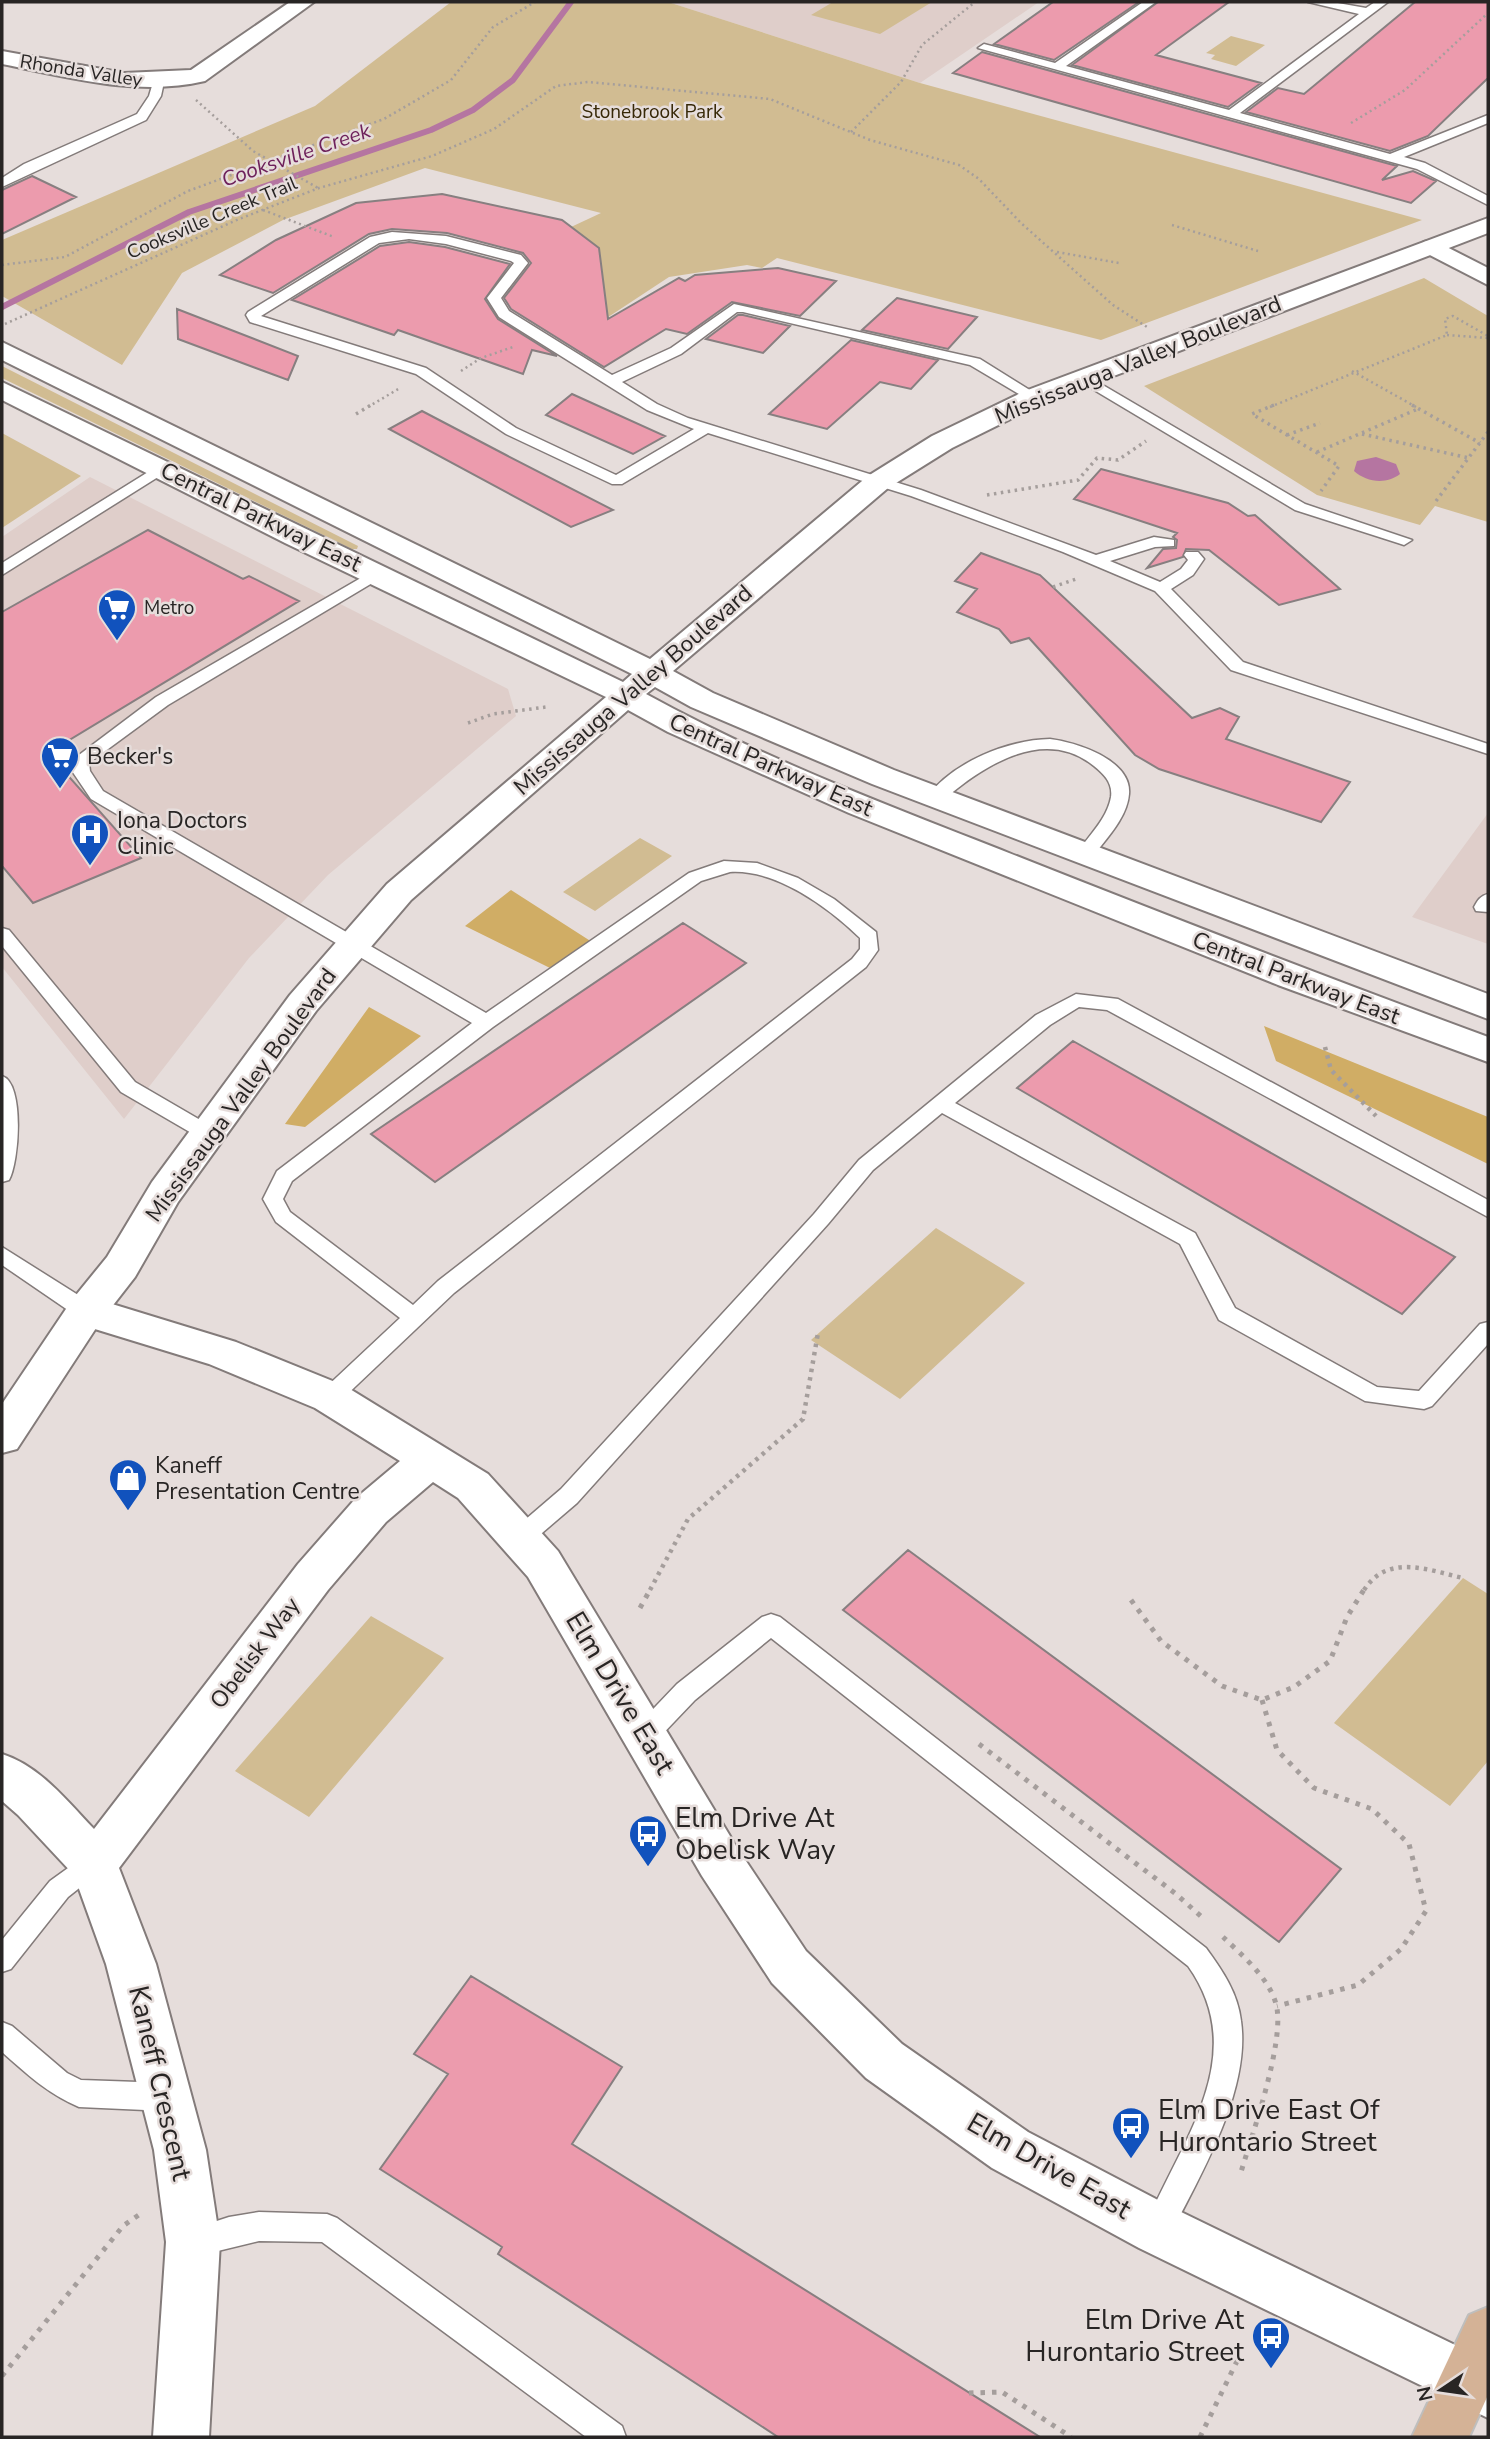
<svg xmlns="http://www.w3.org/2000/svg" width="1490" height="2439" viewBox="0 0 1490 2439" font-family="'Nunito Sans',sans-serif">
<rect width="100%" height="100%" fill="#e6dddb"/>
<path fill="#dfceca" d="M668,2h371l-119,81z
M90,477l418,212 8,27 -188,159 -79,83 -125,161 -122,-152v-430z
M1488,813v131l-76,-27z"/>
<path fill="#d1bc92" d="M451,2h217l252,81 502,137 -321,120 -324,-82 -15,10 -15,-3 -78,12 -82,54 12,-78 -11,-13 -17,-13 30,-14 -176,-45 -142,52 -101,53 -60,92 -120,-69v-56l313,-134z
M833,2h99l-52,32 -69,-19z
M1231,36l34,9 -29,21 -25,-7 4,-4 -9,-2z
M1424,278l64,38v206l-53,-16 -15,19 -103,-30 -173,-109z
M2,366l356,180 -1,3h-5l-350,-171z
M2,433l79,43 -79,52z
M640,838l32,18 -77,55 -32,-19z
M936,1228l89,55 -125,116 -89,-59z
M1463,1578l25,16v167l-38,45 -116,-83z
M371,1616l73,42 -135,159 -74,-46z"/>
<path fill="#d0ad65" d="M511,890l81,52 -42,26 -85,-42z
M369,1007l52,29 -116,91 -20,-3z
M1264,1026l224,91v47l-212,-103z"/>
<path fill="#b575a1" d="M1376,457l20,7 4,10c-14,11 -34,8 -46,-3l3,-10z"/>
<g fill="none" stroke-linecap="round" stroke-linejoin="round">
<path stroke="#b575a1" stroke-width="6" d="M2,307l187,-95 242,-82 42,-20 40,-30 58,-78"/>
</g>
<path fill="#ec9bad" stroke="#877f80" stroke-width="2" d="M1053,2h86l-85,58 -60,-16z
M1158,2h71l-73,53 105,28 -33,24 -156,-42z
M1415,2h73v76l-60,58 -38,15 -144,-39 32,-24 26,6z
M982,52l415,114 -15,14 31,-9 23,10 -25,22 -458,-130z
M32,176l44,21 -74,37v-44z
M442,194l120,26 37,28 9,71 71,-41 6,3 10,-6 83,-7 58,13 -36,35 -68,-14 -45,32 -21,-5 -62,38 -93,-58 -7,-11 27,-35 -8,-10 -76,-20 -55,-4 -23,5 -96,59 -53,-18 56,-35 80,-37z
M409,242l36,5 65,17 -25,35 13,20 59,37 -25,-6 -9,24 -125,-44 -4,5 -102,-35 88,-54z
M897,298l80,19 -29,32 -86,-19z
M177,309l121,47 -10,24 -110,-41z
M738,315h5l47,11 -27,27 -57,-14z
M851,340l87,20 -27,29 -31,-7 -53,47 -58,-15z
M572,394l93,42 -32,18 -87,-39z
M422,411l84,44 107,55 -42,17 -182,-98z
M1101,469l127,34 20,13 7,-1 85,74 -61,16 -70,-55 -23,-1 -3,8 -36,11 16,-19 13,-1 1,-8 -4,-3 4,-4 -103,-34z
M148,530l95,49 6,-3 50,25 -251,152 93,105 -108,45 -31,-37v-254z
M981,553l59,22 152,143 28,-10 19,9 -13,22 124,43 -29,40 -162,-53 -24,-14 -106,-117 -18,5 -12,-14 -42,-17 20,-23 -22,-8z
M683,923l63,40 -311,219 -64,-48z
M1073,1041l382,216 -53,57 -385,-226z
M908,1550l433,319 -62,73 -436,-332z
M471,1976l151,91 -50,77 468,293h-262l-280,-183 4,-7 -122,-78 68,-95 -34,-20z"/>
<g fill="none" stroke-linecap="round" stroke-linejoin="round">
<defs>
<path id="service" d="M1143,2h13l-90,64 163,44 130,-96 -51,-12h24l34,6 9,-6h13l-148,111 150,41 98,-39v8l-84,34 21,6 63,33v9l-71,-36 -439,-121 6,-4 71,19z
M154,79l10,3 -3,14 -15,24 -144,67v-9l22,-14 113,-50 12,-18z
M392,232l54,4 75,19 7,8 -27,35 8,13 103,64 59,-27 63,-44 246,55 61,38 -7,4 -5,-1 -59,-35 -227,-53h-6l-56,42 -59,28 35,22 31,14 233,72 175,65 58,-18 20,3v6l-19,1 -45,14 50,21 21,-13 7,-9 -4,-5 2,-3h12l6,7 -11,16 -22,14 72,73 245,82v10l-257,-84 -76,-79 -92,-39 -152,-56 -203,-63 -86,51h-10l-106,-50 -90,-60 -166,-52 -4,-7 2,-3 122,-75zM409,239l37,5 65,17 3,2 -27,35 12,19 148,93 47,19 -78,46 -100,-47 -90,-60 -165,-52 118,-73z
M1084,374l221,130 107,36 -8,5 -6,-2 -103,-33 -216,-129 -2,-3z
M161,464l8,5 -3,3 -164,103v-12z
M378,568l8,5 -2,3 -216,129 -79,58 1,8 13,20 383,222 203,-140 35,-12 33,2 41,15 36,21 42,33 2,18 -12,17 -412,326 -116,110 -8,3 -8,-3 -3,-6 3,-6 78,-73 -124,-96 -13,-23 14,-28 195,-148 -381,-224 -19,-28 -1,-10 85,-64zM730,872c46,-3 98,35 130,66v11l-8,10 -414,322 -25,24 -123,-93 -7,-13 9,-18 201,-154 208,-146z
M1050,739c26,3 82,21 79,55 -2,25 -25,47 -39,66h-12l-3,-4c12,-19 32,-36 36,-59 2,-14 -7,-23 -17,-31 -51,-41 -113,1 -153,36l-6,1 -9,-5c27,-36 81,-58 124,-59z
M1488,894v18l-12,-1 -2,-4c4,-7 6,-11 14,-13z
M2,928l7,2 126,152 79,46 3,5 -3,5h-14l-79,-46 -119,-146z
M1076,994l42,5 370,201v17l-381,-207 -28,-3 -29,18 -95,78 240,130 40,75 142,79 42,4 61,-67 8,-2v22l-56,62 -8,3 -59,-8 -146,-81 -39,-76 -238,-131 -69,57 -45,54 -251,279 -49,42 -8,3 -8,-3 -4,-7 4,-7 49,-42 253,-275 45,-54 177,-145z
M2,1076c23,7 17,87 7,104l-7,2z
M2,1247l92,58 3,6 -3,6h-16l-76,-52z
M771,1614l9,3 426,331c16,22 32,45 35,73 10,70 -42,157 -73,218l-10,4 -10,-4 -4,-10c35,-86 109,-172 44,-263l-417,-328 -76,62 -41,43 -9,3 -9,-3 -4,-8 4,-8 41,-43 85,-67z
M93,1850l9,4 4,8 -4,8 -34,27 -57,72 -9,3v-32l48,-59z
M2,2022l10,4 55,47 14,7 86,3 10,4 4,10 -4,10 -10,4 -88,-4c-31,-13 -52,-33 -77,-55z
M259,2212l68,2 10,4 285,208 4,11h-40l-264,-195 -63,-1 -66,16 -10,-5 -5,-10 5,-10 46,-15z"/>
<path id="minor" d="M290,2h24l-109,79c-68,16 -137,-4 -203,-17v-13l122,22 67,-3z
M1433,240l55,28v17l-64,-33 -3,-5 3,-5z
M86,1296l150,46 109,44 143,88 70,77 178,295 70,105 96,93 126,88 149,78 311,151v57l-349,-170 -147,-80 -126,-90 -94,-95 -70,-107 -174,-299 -70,-79 -25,-16 -47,40 -58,68 -209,278 37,96 50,186 14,92 -11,195h-56l13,-195 -12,-92 -48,-186 -32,-89 -56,-60 -16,-14v-47c38,12 65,47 92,75l204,-265 58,-66 44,-37 -85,-53 -106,-44 -137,-42 -6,-11 6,-11z"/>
<path id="tertiary" d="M1488,218v15l-445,170 -91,45 -64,40 -215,183 40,22 181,77 594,224v25l-616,-235 -181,-77 -36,-20 -9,7c116,64 241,111 363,159 159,63 319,125 479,184v25l-210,-77 -429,-172 -181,-81 -40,-22 -217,190 -95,111 -138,191 -43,75 -35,45 -83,127 -15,4v-49l70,-104 35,-43 45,-75 138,-187 97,-111 219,-187 -321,-154 -283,-143v-18l621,300 9,-8 -630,-314v-18l648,317 218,-183 64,-40 93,-45z"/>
<path id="primary" d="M1488,2307v88l-19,42h-57l57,-122z"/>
</defs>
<use href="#service" stroke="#837b7a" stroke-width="3"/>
<use href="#minor" stroke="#837b7a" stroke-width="4"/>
<use href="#tertiary" stroke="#837b7a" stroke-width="4"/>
<use href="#primary" stroke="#bebebd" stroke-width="4"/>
<path stroke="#a59e9c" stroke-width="2.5" stroke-dasharray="2 3.5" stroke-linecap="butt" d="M196,100l57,51 65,37
M1351,123l54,-33 83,-77
M851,132l50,-50 21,-37 53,-43
M263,210l71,27
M1172,225l86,26
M1057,252l62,11
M2,265l63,-8 123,-66 196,-72 67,-39 42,-53 42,-25
M5,324l234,-105 80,-31 113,-32 62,-27 62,-43 32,-4 182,17 100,41 89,25 20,14 42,44 92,82 34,22
M1447,335l41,3
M461,371l20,-13 32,-11
M1352,371l64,36
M368,407l32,-19
M1270,407l177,-72 -2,-16 8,-3 35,20"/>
<path stroke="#a59e9c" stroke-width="3.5" stroke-dasharray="2.5 4.5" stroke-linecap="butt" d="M1274,405l-22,9 87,52 -18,25
M1412,405l68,38
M356,414l15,-9
M1362,434l107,24
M1287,435l33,-12
M1317,452l103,-44
M987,495l91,-15 19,-22 21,2 28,-19
M1436,501l52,-69
M1053,587l23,-8
M468,723l25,-9 53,-7"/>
<path stroke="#a59e9c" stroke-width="4.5" stroke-dasharray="3.5 5" stroke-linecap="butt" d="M1325,1047l6,23 45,46
M650,1590l38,-71 115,-100 15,-86
M1364,1590c24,-37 64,-20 99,-12"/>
<path stroke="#a59e9c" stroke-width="5" stroke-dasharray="4.5 7" stroke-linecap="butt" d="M1131,1600l30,41 61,45 40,14 32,-13 36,-26 17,-44 18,-29
M640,1608l11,-20
M1262,1700l15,50 37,38 58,21 37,35 17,67 -25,38 -43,36 -81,21
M979,1744l197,150 28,25
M1223,1937c19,18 46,41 53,67 10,35 -24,131 -35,168
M2,2376l121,-150 20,-14
M969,2393l33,-1 69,45
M1200,2437l39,-80"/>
<use href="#service" fill="#fff" fill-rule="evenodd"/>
<use href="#minor" fill="#fff" fill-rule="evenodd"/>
<use href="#tertiary" fill="#fff" fill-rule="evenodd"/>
<use href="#primary" fill="#d4b296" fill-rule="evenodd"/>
</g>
<defs>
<symbol id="supermarket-pin" viewBox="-11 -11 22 30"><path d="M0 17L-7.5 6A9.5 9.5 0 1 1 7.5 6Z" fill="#1152bd" stroke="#e6dddb"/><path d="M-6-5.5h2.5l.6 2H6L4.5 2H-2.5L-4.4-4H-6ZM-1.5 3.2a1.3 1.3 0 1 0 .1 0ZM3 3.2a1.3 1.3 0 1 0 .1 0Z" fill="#fff"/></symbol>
<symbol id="hospital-pin" viewBox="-11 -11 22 30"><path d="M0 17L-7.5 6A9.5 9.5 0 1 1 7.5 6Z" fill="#1152bd" stroke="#e6dddb"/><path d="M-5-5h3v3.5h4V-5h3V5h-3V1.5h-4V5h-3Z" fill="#fff"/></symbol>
<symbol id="shop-pin" viewBox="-11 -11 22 30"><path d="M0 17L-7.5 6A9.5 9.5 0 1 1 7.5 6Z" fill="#1152bd" stroke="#e6dddb"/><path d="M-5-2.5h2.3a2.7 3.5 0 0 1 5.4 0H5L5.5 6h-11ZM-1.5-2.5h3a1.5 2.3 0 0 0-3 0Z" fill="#fff"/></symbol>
<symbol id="bus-pin" viewBox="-11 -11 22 30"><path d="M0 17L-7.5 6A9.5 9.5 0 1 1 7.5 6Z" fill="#1152bd" stroke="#e6dddb"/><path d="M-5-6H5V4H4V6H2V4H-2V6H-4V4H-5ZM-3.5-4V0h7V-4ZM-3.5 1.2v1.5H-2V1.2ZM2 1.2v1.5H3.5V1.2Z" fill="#fff"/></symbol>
</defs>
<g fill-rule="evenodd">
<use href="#supermarket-pin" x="95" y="586" width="44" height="60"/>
<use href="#supermarket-pin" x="38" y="734" width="44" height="60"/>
<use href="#hospital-pin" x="68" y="811" width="44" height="60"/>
<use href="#shop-pin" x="106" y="1456" width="44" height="60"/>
<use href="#bus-pin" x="626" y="1812" width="44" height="60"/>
<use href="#bus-pin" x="1109" y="2104" width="44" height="60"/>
<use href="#bus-pin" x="1249" y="2314" width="44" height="60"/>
</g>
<g text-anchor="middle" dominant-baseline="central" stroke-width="5" stroke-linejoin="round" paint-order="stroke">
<g font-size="19" fill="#282524" stroke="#e6dddb">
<text transform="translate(81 71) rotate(9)">Rhonda Valley</text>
<text transform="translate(212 218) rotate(-23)">Cooksville Creek Trail</text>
</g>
<g font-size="19" fill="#372807" stroke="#e6dddb">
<text x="652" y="112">Stonebrook Park</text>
</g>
<g font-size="19" fill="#282524" stroke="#e6dddb" text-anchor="start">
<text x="144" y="608">Metro</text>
</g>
<g font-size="21" font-style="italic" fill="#6e215b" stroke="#e6dddb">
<text transform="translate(296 155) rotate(-19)">Cooksville Creek</text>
</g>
<g font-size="23" fill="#282524" stroke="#e6dddb">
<text transform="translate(1138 360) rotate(-22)">Mississauga Valley Boulevard</text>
<text transform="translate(261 517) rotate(26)">Central Parkway East</text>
<text transform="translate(633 690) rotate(-41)">Mississauga Valley Boulevard</text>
<text transform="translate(771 765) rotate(24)">Central Parkway East</text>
<text transform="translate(1296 978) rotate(21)">Central Parkway East</text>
<text transform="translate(241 1095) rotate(-54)">Mississauga Valley Boulevard</text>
<text transform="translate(255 1653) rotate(-53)">Obelisk Way</text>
</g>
<g font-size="23" fill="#282524" stroke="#e6dddb" text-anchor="start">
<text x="87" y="756">Becker's</text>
<text x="117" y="820">Iona Doctors<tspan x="117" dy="26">Clinic</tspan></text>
<text x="155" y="1465">Kaneff<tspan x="155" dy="26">Presentation Centre</tspan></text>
</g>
<g font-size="28" fill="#282524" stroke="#e6dddb">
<text transform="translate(620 1693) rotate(59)">Elm Drive East</text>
<text transform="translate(160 2083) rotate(77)">Kaneff Crescent</text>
<text transform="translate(1049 2166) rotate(30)">Elm Drive East</text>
</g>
<g font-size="28" fill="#282524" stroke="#e6dddb" text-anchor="start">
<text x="675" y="1818">Elm Drive At<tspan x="675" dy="32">Obelisk Way</tspan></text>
<text x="1158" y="2110">Elm Drive East Of<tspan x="1158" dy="32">Hurontario Street</tspan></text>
<text x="1244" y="2320" text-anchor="end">Elm Drive At<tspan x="1244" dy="32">Hurontario Street</tspan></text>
</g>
</g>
<rect width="1490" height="2439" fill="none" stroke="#282524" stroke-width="7"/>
<g transform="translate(1441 2390) rotate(257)" stroke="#e6dddb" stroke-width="5" paint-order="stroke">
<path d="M0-5L12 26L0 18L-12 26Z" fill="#282524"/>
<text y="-10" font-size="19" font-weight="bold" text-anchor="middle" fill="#282524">N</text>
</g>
</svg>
